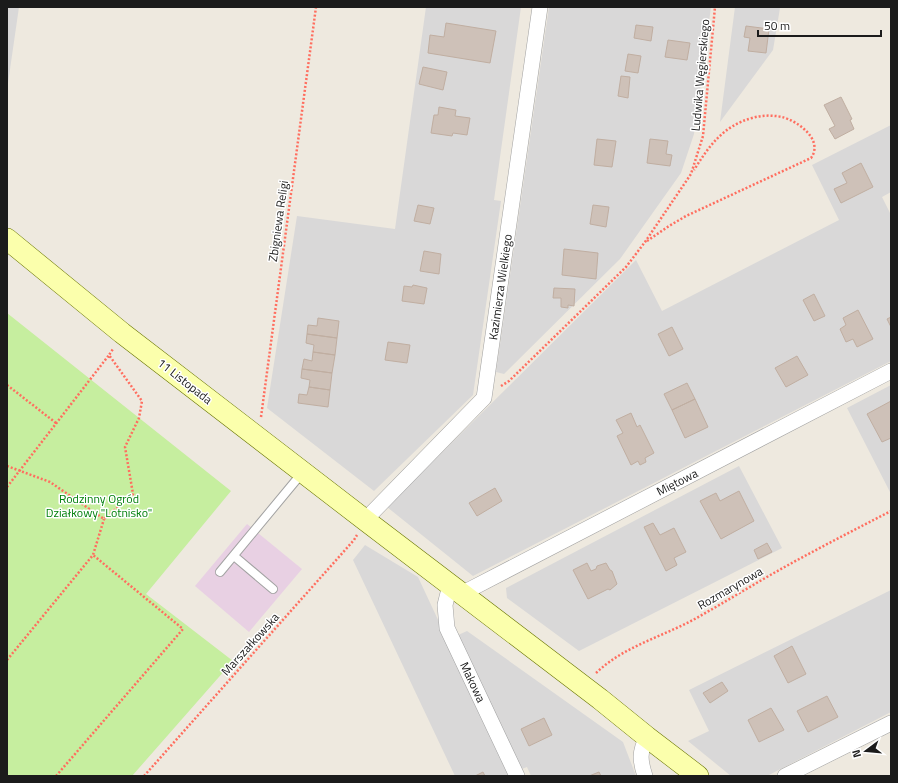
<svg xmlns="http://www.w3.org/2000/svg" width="898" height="783" viewBox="0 0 898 783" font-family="'Titillium Web',sans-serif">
<rect width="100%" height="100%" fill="#eee9df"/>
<path fill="#d9d8d8" d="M7,7h12l-12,83z
M426,7h95l-27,193 7,1 -28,194 -99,96 -107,-83 30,-192 98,13z
M549,7h162l-17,127 -13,39 -61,86 -116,115 -8,-2z
M735,7h36l9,1 -7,42 -53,72z
M891,125v67l-9,5 9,18v146l-418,215 -86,-69 249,-247 26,51 177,-91 -27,-55z
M891,385v109l-44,-86z
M739,466l43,82 -203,103 -72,-53 -1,-10z
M365,545l53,32 93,199h-56l-102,-216z
M891,590v122l-124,64h-36l-43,-35 21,-10 -20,-41z
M467,631l156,111 13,34h-105l-4,-9 -8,3 -63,-134z"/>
<path fill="#e8d0e3" d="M247,524l55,45 -53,63 -54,-46z"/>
<path fill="#c6ee9f" d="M7,313l224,178 -85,103 87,67 -101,115h-125z"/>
<path fill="#cec1b8" stroke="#c0aea1" d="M446,23l50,8 -6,32 -62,-10 2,-18 14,2z
M636,25l17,2 -2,14 -17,-3z
M746,26l23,3 -3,24 -18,-2 2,-13 -6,-1z
M668,40l22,3 -3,17 -22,-3z
M628,54l13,2 -3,17 -13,-2z
M423,67l24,5 -4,18 -24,-6z
M621,76l9,1 -2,21 -10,-2z
M841,97l11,22 -2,1 4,9 -19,10 -6,-10 6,-3 -11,-21z
M439,107l17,3 -1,6 15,2 -3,17 -14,-2 -1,3 -21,-3 3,-18h4z
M597,139l19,2 -4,26 -18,-2z
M650,139l18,2 -2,13 6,1 -2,11 -23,-3z
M861,163l12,24 -32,16 -7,-14 13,-6 -5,-10z
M418,205l16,3 -4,16 -16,-3z
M593,205l16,2 -3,20 -16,-3z
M564,249l34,4 -2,26 -34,-4z
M424,251l17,3 -2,20 -19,-3z
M413,285l14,3 -3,16 -22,-3 2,-15 8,1z
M554,288l21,1 -1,17 -6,-1v3l-7,-1v-9h-8z
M814,294l11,22 -11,5 -11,-21z
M858,310l15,29 -16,8 -4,-8 -7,3 -6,-13 6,-4 -3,-7z
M891,317v10l-4,-8z
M318,318l21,3 -2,17 -30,-4 1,-9 9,1z
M672,327l11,22 -14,7 -11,-22z
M307,334l30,4 -2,17 -22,-3 1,-7 -8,-2z
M388,342l22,3 -3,18 -22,-3z
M313,352l22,3 -3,18 -30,-4 2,-10 8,2z
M797,356l11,19 -22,12 -11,-19z
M302,369l30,4 -2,17 -21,-3 1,-7 -9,-2z
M687,383l8,16 -23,11 -8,-16z
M309,387l21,3 -2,17 -30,-4 1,-9 8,1z
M695,399l13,28 -23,11 -13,-28z
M891,401v37l-9,4 -15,-28z
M631,413l6,14 3,-2 14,28 -9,5 1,4 -6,3 -2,-4 -7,4 -14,-29 6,-3 -7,-13z
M495,488l7,13 -25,15 -8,-13z
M739,491l15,30 -33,18 -21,-38 16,-8 4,8z
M653,523l7,12 14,-7 12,24 -12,6 3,7 -11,6 -22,-44z
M767,543l5,9 -14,7 -4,-9z
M587,563l4,8 5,-2 1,-3 9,-3 4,7 2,1 5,13 -7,6 -2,-1 -20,10 -15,-29z
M792,646l14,28 -18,9 -14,-27z
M722,682l6,9 -18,12 -7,-10z
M827,696l11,21 -30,15 -11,-21z
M771,708l13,22 -25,12 -11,-22z
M544,718l8,17 -23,11 -8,-17z
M483,772l2,4h-10z
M599,772l2,4h-12z"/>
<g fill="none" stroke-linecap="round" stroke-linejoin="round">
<defs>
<path id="lane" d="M234,556l39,33
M220,572l82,-99"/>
<path id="street" d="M365,520l119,-122 56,-391
M450,585l-5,20 2,23 70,148
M463,593l428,-222
M645,776c-5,-15 -6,-24 2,-39
M785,776l106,-53"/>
<path id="secondary" d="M7,239l115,94 243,187 235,179 47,38 51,39"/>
</defs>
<use href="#lane" stroke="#a2a2a2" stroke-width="10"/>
<use href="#street" stroke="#a2a2a2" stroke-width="16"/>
<use href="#secondary" stroke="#687400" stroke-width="22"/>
<path stroke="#ff6e5f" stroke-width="2.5" stroke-dasharray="2 2" stroke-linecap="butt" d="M647,241l22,-15 17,-10 125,-58c13,-18 -13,-37 -29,-41 -10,-2 -20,-2 -30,1 -29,8 -43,28 -58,52
M7,385l49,38
M501,386l8,-5 117,-114 19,-25 46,-68 12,-38 12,-129
M261,417l55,-410
M7,466l43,16 54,37 29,-25 -8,-47 14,-29 3,-17 -33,-46 4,-6
M7,487l102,-132
M7,660l86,-105 11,-36
M596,673c29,-28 70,-37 104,-57 27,-15 54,-32 81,-47 36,-20 73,-39 110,-58
M56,776l127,-147 -90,-74
M144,776l210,-236 3,-5"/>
<use href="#lane" stroke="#fff" stroke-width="8"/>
<use href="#street" stroke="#fff" stroke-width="15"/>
<use href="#secondary" stroke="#fbffac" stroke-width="21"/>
</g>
<g text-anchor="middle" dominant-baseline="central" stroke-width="3" stroke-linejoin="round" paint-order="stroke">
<g font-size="12" fill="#1b1b1b" stroke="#fff">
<text transform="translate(700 75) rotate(-85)">Ludwika Węgierskiego</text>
<text transform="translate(278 221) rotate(-82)">Zbigniewa Religi</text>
<text transform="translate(500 287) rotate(-82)">Kazimierza Wielkiego</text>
<text transform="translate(185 381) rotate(38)">11 Listopada</text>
<text transform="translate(677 482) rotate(-27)">Miętowa</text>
<text transform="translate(730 588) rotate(-30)">Rozmarynowa</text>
<text transform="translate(250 644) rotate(-48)">Marszałkowska</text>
<text transform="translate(473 682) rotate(65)">Makowa</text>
</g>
<g font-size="12" fill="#02800c" stroke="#fff">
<text x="99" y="498">Rodzinny Ogród<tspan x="99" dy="14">Działkowy "Lotnisko"</tspan></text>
</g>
</g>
<rect width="898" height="783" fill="none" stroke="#1b1b1b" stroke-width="16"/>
<g transform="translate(866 751) rotate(254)" stroke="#ffffff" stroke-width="3" paint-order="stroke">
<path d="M0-3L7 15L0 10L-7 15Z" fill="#1b1b1b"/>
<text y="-6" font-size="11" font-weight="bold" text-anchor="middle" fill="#1b1b1b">N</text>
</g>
<path d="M758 30v6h123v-6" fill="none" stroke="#1b1b1b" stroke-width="2"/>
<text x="764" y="30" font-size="12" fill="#1b1b1b" stroke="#ffffff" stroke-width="3" paint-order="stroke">50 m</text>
</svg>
